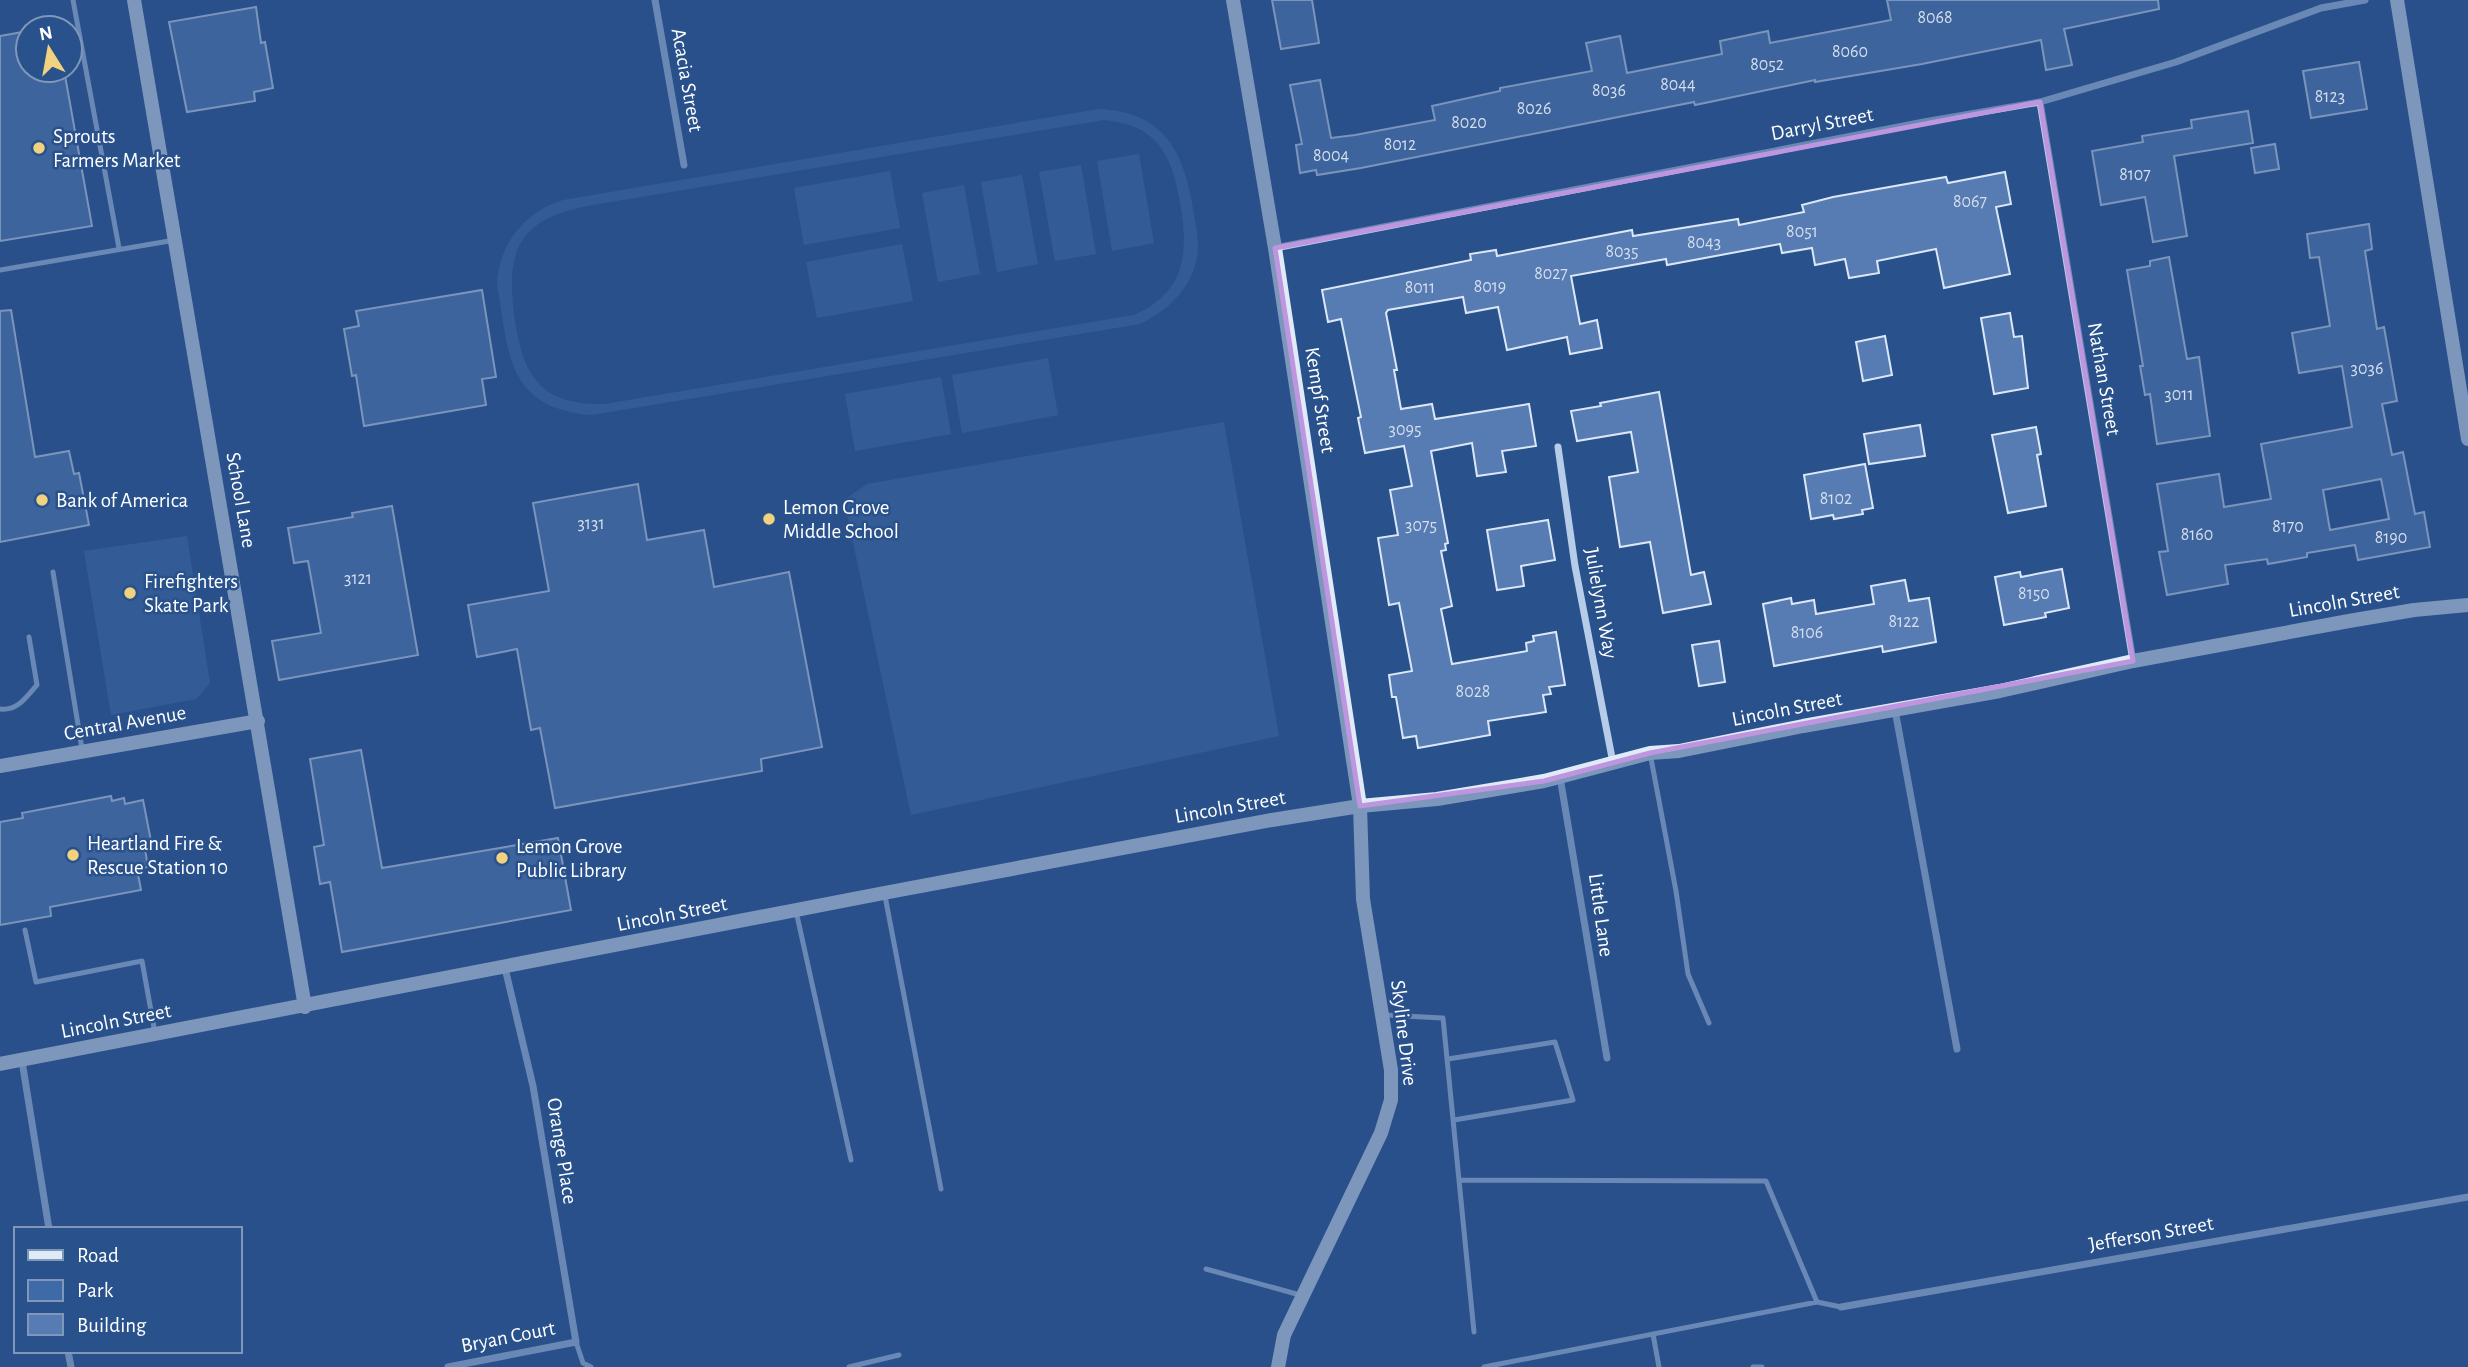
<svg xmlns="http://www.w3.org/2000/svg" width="2468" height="1367" viewBox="0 0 2468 1367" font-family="'Alegreya Sans',sans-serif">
<rect width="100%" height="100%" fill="#29518b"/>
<path fill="#3e6aa7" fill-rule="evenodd" d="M1099,109c62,3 83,38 93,94 2,14 6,29 6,43 -1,37 -27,63 -58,78l-548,91c-87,-7 -83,-63 -95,-132 3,-41 28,-71 66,-83zM1104,120c56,5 69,38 77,88 8,48 2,86 -47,107l-529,89c-67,2 -83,-31 -91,-90 -9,-70 9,-96 78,-109z
M1139,154l15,89 -42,8 -15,-90z
M1081,165l15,89 -41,7 -16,-89z
M890,171l10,57 -96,17 -10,-57z
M1022,175l16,89 -41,8 -16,-90z
M964,185l16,89 -42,8 -16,-89z
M902,244l11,57 -96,17 -11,-56z
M1048,358l10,57 -96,18 -10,-58z
M941,377l10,57 -96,17 -10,-57z
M1224,422l55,314 -368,79 -67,-315 23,-16z
M187,536l23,147 -14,16 -85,16 -27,-164z"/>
<path fill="#567cb3" stroke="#dbe7f7" stroke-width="2" fill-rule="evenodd" d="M1272,0h40l7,43 -38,6z
M1887,0h271l1,9 -95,20 8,36 -26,5 -5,-30 -119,24 -107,18v-2l-120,25 -1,-3 -333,66 -44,7 -1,-5 -16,3 -4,-28 6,-1 -12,-59 30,-5 11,58 24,-3 80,-15 -3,-14 68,-15v-3l92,-17 -6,-28 34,-7 7,37 95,-19 -2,-13 48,-10 2,12 121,-23z
M256,7l5,36 4,-1 8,46 -19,4 1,9 -68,11 -18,-90z
M28,31v39h36l28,156 -92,15v-205z
M2359,62l8,47 -56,9 -8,-47z
M2248,111l5,32 -79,13 13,80 -34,6 -8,-45 -44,8 -9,-54 51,-9 -1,-6 50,-8 -1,-8z
M2275,144l4,25 -24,4 -4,-25z
M2005,172l6,32 -15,3 14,67 -66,14 -8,-39 -59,12 2,12 -30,5 -4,-19 -30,6 -3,-17 -30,5 -2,-9 -113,21 -1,-6 -95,17 9,48 17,-4 5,28 -32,6 -3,-17 -60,13 -9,-43 -32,6 -3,-16 -75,13 -2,3 11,57h-3l7,39 31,-5 3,15 94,-15 7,42 -34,5 4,21 -29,4 -5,-33 -41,8 17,92 -3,1 1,6 -5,1 11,55 -11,3 11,55 75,-13 -1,-8 8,-2 -1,-5 23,-4 9,53 -16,2 2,7 -8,1 3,17 -58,9 2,14 -72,13 -2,-12 -13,2 -7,-41h-4l-3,-22 23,-4 -13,-68 -10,2 -11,-67 20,-3 -8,-45 22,-4 -8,-40 -39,7 -7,-35 3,-1 -20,-98 -13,3 -6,-32 149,-30 -1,-6 26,-4 1,6 135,-26 1,6 105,-17 1,6 65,-13 -2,-7 31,-8 113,-20 2,6z
M2369,224l3,25 -7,2 12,78 7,-2 13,74 -15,3 10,51 11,-3 12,62 9,-2 6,35 -72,13 -3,-15 -48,8v4l-39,7 -1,-5 -42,6 3,19 -61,11 -8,-43 9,-1 -11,-67 62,-10 5,33 47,-8 -10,-55 91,-17 -10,-61 -43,7 -7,-40 38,-7 -11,-69 -9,1 -3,-24zM2381,479l8,40 -59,11 -7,-40z
M2169,257l18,102 12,-2 11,79 -53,8 -7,-50 -5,1 -5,-29h3l-16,-96 23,-4v-5z
M482,290l14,87 -14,2 4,26 -122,21 -8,-51 -4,1 -8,-47 15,-3 -3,-15z
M11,310l24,147 34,-6 5,23 5,-1 10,52 -89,17v-231z
M2010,313l4,24 8,-1 6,52 -34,6 -13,-76z
M1885,336l7,39 -29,6 -7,-39z
M1659,392l32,183 13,-3 7,32 -48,9 -13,-71 -30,5 -11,-70 29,-5 -7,-40 -54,9 -6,-30 30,-5 -1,-3z
M1920,425l5,31 -56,8 -5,-30z
M2036,427l5,27 -4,1 9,51 -38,7 -16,-78z
M1865,464l8,44 -11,2 1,4 -29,5 -1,-4 -22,4 -7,-44z
M638,484l9,56 57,-10 10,57 75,-15 33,175 -61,12 1,12 -207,37 -15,-80 -9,2 -14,-81 -40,8 -9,-52 81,-14 -16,-88z
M392,506l26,149 -139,25 -7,-39 49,-8 -13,-72 -14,2 -6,-35 65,-11 -1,-4z
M1548,520l7,40 -34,6 3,20 -27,4 -10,-60z
M2062,569l7,39 -24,5 1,4 -42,8 -9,-48 25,-5 1,5z
M1905,580l4,21 20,-3 7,44 -53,10 -1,-6 -108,20 -11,-62 28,-6 1,6 22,-4 2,14 58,-10 -3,-18z
M1719,641l6,41 -26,4 -7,-41z
M361,750l21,118 176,-30 13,72 -229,42 -12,-70 -10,2 -6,-37 10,-2 -14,-86z
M111,796l1,5 12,-3 1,6 18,-4 8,41 -7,2 4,24 -11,2 4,21 -91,17 1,9 -51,9v-103l23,-4 -1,-5z"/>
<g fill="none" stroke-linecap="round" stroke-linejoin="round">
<path stroke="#b7cce9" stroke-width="5" d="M73,0l46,248
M0,270l175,-30
M53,572l29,177
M0,709c18,2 26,-12 37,-24l-8,-48
M1650,753l26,138 12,83 21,49
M885,896l56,293
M796,911l55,249
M25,930l11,52 106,-21 13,72
M1385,1015l58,3 31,314
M1448,1059l107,-17 18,58 -119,20
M1460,1180l306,1 51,121 -333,65
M1206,1269l94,26
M1817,1302l24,5
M1653,1334l6,33
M576,1342l7,21 8,4
M849,1367l50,-12
M1753,1367h9"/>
<path stroke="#b7cce9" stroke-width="7" d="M655,0l29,165
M2040,102l93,559
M1275,248l649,-126 116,-20 136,-40 145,-54 44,-8
M1558,447l17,119 38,197
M1895,710l62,339
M1560,777l47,281
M22,1061l27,168
M1841,1307l627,-110
M68,1351l3,16
M448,1367l128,-25 -43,-256 -28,-118"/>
<path stroke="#e1ebf8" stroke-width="14" d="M134,0l171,1007
M1233,0l42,248 85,558 3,93 28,171v30l-10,33 -97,202 -6,32
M2397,0l71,439
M0,766l258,-45
M0,1064l884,-171 388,-73 88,-14 77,-7 107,-18 106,-28 29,-2 124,-25 197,-35 133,-30 216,-40 65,-11 54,-5"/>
</g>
<path d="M0 0H2468V1367H0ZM2040,102l93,559 -483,92 -106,28 -184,25 -85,-558z" fill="#29518b" fill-opacity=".55" fill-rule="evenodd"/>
<path fill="none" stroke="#bd96df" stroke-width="5" stroke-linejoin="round" d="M2040,102l93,559 -483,92 -106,28 -184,25 -85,-558z"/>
<g fill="#f1d27e" stroke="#29518b" stroke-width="2.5">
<circle cx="39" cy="148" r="7"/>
<circle cx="42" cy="500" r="7"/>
<circle cx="769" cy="519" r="7"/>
<circle cx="130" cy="593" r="7"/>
<circle cx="73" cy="855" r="7"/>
<circle cx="502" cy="858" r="7"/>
</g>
<g text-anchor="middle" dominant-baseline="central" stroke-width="5" stroke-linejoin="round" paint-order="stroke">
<g font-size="18" fill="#d5deec">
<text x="1935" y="18">8068</text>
<text x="1850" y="52">8060</text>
<text x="1767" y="65">8052</text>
<text x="1678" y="85">8044</text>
<text x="1609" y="91">8036</text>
<text x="2330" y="97">8123</text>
<text x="1534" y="109">8026</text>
<text x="1469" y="123">8020</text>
<text x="1400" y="145">8012</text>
<text x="1331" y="156">8004</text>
<text x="2135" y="175">8107</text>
<text x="1970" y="202">8067</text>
<text x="1802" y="232">8051</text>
<text x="1704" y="243">8043</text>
<text x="1622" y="252">8035</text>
<text x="1551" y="274">8027</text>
<text x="1490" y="287">8019</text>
<text x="1420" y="288">8011</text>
<text x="2367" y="369">3036</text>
<text x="2179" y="395">3011</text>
<text x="1405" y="430">3095</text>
<text x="1836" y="499">8102</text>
<text x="591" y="524">3131</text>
<text x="1421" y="526">3075</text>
<text x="2288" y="527">8170</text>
<text x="2197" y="535">8160</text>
<text x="2391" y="538">8190</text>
<text x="358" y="579">3121</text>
<text x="2034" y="594">8150</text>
<text x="1904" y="622">8122</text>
<text x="1807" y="633">8106</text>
<text x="1473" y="692">8028</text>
</g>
<g font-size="21" fill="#fff" stroke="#29518b">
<text transform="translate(687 80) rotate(80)">Acacia Street</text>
<text transform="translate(1822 124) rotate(-11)">Darryl Street</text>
<text transform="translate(2104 379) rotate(80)">Nathan Street</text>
<text transform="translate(1320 400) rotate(81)">Kempf Street</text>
<text transform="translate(241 500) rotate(80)">School Lane</text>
<text transform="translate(2344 601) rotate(-10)">Lincoln Street</text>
<text transform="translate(1601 603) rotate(80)">Julielynn Way</text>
<text transform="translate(1787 709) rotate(-11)">Lincoln Street</text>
<text transform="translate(125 723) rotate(-10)">Central Avenue</text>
<text transform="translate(1230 807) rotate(-10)">Lincoln Street</text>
<text transform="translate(672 914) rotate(-11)">Lincoln Street</text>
<text transform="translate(1601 915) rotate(82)">Little Lane</text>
<text transform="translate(116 1021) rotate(-11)">Lincoln Street</text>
<text transform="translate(1404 1033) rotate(83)">Skyline Drive</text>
<text transform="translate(562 1151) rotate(81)">Orange Place</text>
<text transform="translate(2151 1234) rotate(-10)">Jefferson Street</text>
<text transform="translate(508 1337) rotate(-11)">Bryan Court</text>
</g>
<g font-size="21" fill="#fff" stroke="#29518b" text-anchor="start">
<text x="53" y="136">Sprouts<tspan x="53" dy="24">Farmers Market</tspan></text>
<text x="56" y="500">Bank of America</text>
<text x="783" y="507">Lemon Grove<tspan x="783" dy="24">Middle School</tspan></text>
<text x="144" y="581">Firefighters<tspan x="144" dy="24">Skate Park</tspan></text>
<text x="87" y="843">Heartland Fire &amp;<tspan x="87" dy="24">Rescue Station 10</tspan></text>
<text x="516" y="846">Lemon Grove<tspan x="516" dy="24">Public Library</tspan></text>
</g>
</g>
<rect x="14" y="1227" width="228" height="126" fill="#29518b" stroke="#7f97b9" stroke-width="2"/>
<rect x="28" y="1250" width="35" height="10" fill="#e1ebf8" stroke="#7f97b9" stroke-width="2"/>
<text x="77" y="1262" font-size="21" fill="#ffffff">Road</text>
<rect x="28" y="1280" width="35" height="21" fill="#3e6aa7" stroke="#7f97b9" stroke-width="2"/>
<text x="77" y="1297" font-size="21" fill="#ffffff">Park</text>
<rect x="28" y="1314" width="35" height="21" fill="#567cb3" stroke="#7f97b9" stroke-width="2"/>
<text x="77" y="1332" font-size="21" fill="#ffffff">Building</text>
<g transform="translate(49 49) rotate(349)"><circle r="33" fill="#29518b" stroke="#7f97b9" stroke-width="2"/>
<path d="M0-5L12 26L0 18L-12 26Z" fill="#f1d27e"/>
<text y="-10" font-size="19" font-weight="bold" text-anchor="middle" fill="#ffffff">N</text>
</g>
</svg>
